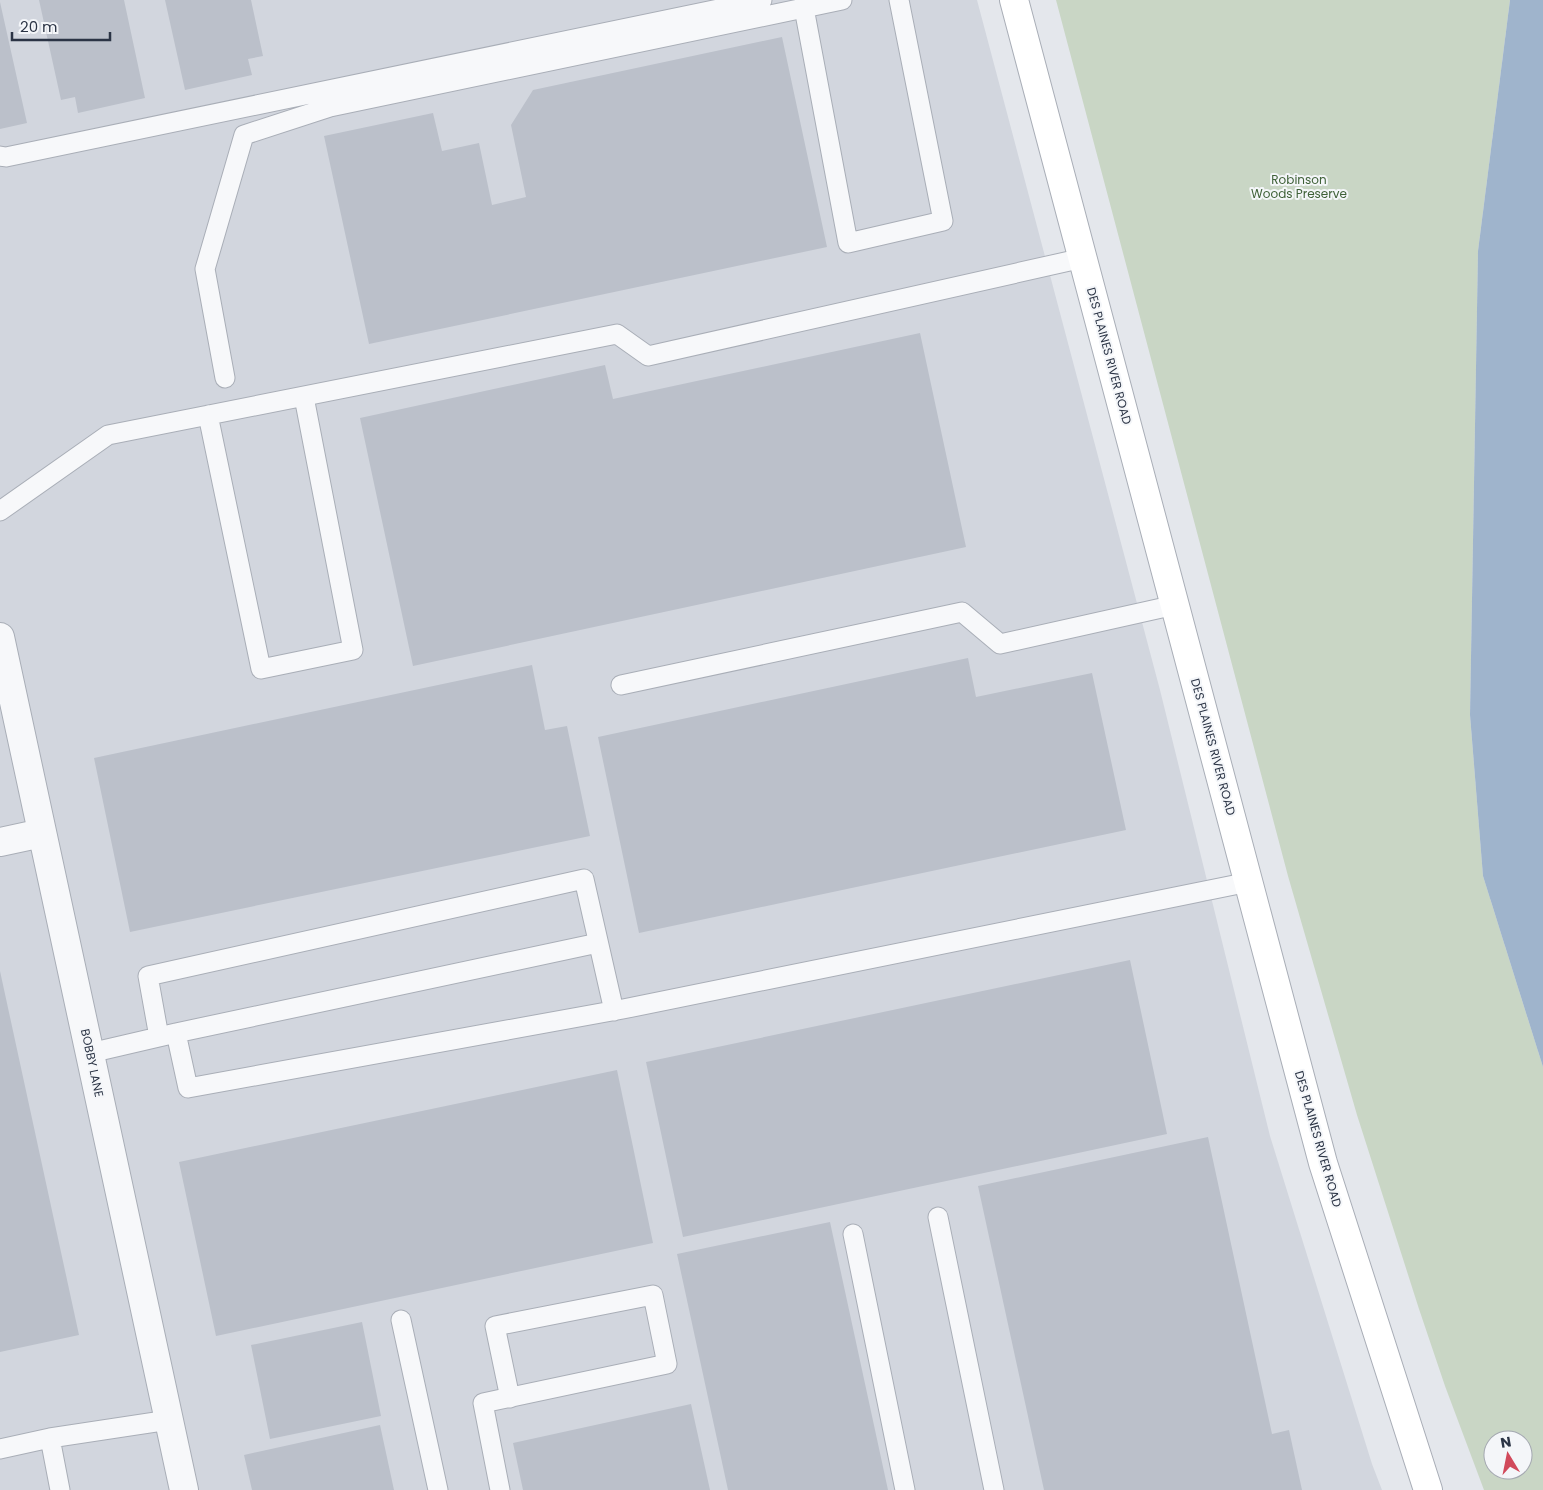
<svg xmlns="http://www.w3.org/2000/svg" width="1543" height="1490" font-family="Poppins,sans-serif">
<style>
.built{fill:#d2d6de}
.green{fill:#c9d6c5;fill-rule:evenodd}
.water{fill:#9fb4cc}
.building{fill:#bbc0ca}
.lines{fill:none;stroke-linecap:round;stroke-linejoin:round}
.service-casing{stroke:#a9aeb7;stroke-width:21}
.minor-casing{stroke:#a9aeb7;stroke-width:30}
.secondary-casing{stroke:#a9aeb7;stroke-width:30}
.service{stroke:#f7f8fa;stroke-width:19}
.minor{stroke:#f7f8fa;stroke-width:28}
.secondary{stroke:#fff;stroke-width:28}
.labels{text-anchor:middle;stroke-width:4;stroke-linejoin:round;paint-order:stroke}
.park-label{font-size:12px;fill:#3f6138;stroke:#f4f6f9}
.street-label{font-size:12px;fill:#2b3445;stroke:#f4f6f9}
</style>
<rect width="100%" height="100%" fill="#e4e7ec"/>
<path class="built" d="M 0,0 L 977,0 L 1160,690 L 1270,1136 L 1372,1464 L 1382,1490 L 0,1490 Z"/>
<path class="green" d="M 1056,0 L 1510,0 L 1478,251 L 1470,715 L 1483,876 L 1543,1067 L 1543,1490 L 1484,1490 L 1445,1386 L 1419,1309 L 1357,1115 L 1288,876 ZM 1493,1440 L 1523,1440 L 1523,1470 L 1493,1470 Z"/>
<path class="water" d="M 1510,0 L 1543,0 L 1543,1067 L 1483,876 L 1470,715 L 1478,251 Z"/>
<path class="building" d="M 39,0 L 124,0 L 145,98 L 78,113 L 75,97 L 61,100 Z
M 165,0 L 251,0 L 263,56 L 248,59 L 252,75 L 185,90 Z
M 0,2 L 27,123 L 0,129 Z
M 782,37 L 827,247 L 369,344 L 324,136 L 433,113 L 442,151 L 479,143 L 492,205 L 526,197 L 511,125 L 533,90 Z
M 920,333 L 966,547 L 413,666 L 360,418 L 605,365 L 613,399 Z
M 968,658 L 976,697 L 1092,673 L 1126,830 L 639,933 L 598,737 Z
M 532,665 L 545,730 L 567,726 L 590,836 L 130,932 L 94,758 Z
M 1130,960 L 1167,1134 L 683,1237 L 646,1062 Z
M 0,971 L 79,1335 L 0,1352 Z
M 617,1070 L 653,1243 L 216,1336 L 179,1162 Z
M 1208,1137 L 1272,1434 L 1289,1430 L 1302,1490 L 1044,1490 L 978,1186 Z
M 830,1222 L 888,1490 L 728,1490 L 677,1254 Z
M 362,1322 L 381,1416 L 270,1439 L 251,1345 Z
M 691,1404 L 710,1490 L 523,1490 L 513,1443 Z
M 380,1425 L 394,1490 L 252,1490 L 244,1455 Z"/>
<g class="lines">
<g class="service-casing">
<path id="service" d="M 804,8 L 848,243 L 943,221 L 899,0
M 0,156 L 6,157 L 762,0
M 225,378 L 205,269 L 244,135 L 330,107 L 842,0
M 208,415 L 261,669 L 353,650 L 304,397
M 0,511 L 108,435 L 617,334 L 648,356 L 1083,258
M 621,685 L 962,612 L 1000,644 L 1175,605
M 176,1033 L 598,943
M 159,1037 L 148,976 L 584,879 L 614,1011
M 90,1053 L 176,1033 L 188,1088 L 623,1009 L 1249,882
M 938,1217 L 994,1490
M 853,1234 L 905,1490
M 401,1320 L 438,1490
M 50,1438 L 60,1490
M 0,1449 L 50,1438 L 169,1420
M 500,1490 L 483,1403 L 667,1364 L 653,1295 L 495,1326 L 510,1398"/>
</g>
<g class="minor-casing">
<path id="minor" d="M 0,637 L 184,1490
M 0,842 L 42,833"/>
</g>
<g class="secondary-casing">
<path id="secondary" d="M 1014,0 L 1323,1163 L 1428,1490"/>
</g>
<use href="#service" class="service"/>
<use href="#minor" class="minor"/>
<use href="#secondary" class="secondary"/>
</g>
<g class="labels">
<g class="park-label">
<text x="1299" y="184">Robinson<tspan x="1299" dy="14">Woods Preserve</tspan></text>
</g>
<g class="street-label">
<text transform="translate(1109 356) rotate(75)" y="4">DES PLAINES RIVER ROAD</text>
<text transform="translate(1213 747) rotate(75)" y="4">DES PLAINES RIVER ROAD</text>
<text transform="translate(92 1063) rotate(78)" y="4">BOBBY LANE</text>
<text transform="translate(1318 1139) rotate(74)" y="4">DES PLAINES RIVER ROAD</text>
</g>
</g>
<g transform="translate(1508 1455) rotate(350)"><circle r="24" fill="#f4f6f9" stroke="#a4a8b1"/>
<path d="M0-4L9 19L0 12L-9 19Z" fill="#d1495b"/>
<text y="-8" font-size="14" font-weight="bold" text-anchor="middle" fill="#2b3445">N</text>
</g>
<path d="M12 32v8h98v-8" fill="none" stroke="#2b3445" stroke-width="2.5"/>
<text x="20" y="32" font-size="15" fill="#2b3445" stroke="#f4f6f9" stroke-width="4" paint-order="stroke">20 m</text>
</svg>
